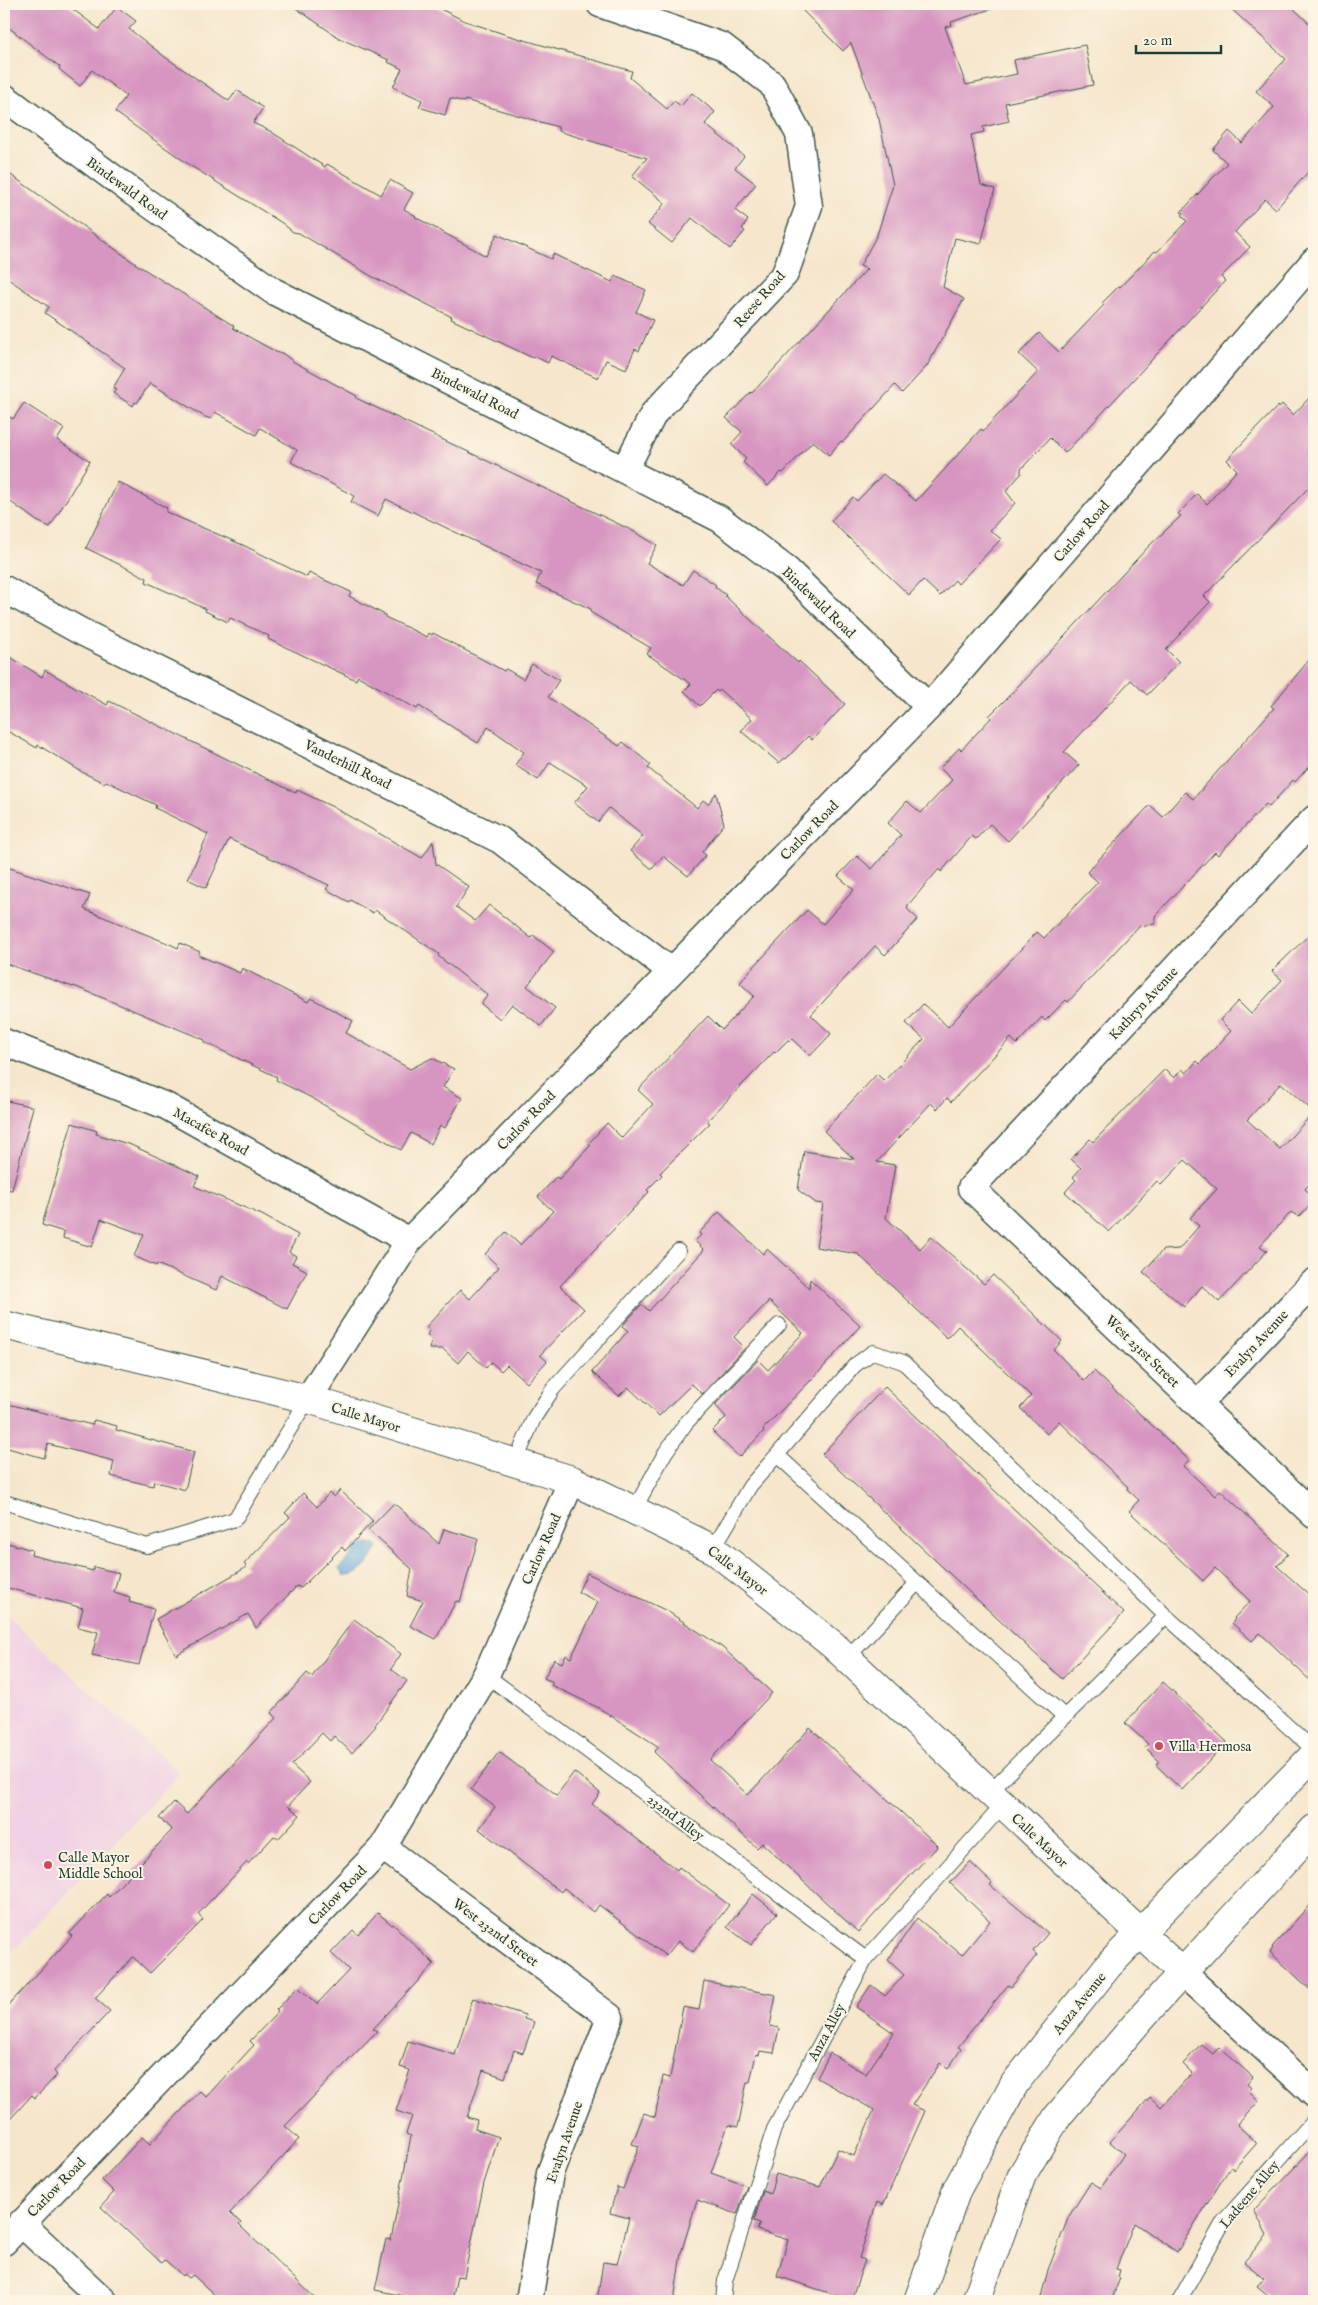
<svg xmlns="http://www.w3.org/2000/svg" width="1318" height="2305" font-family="'IM FELL English',serif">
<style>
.built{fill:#f0d0e4}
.water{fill:#66a9db;stroke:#427388}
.building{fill:#d795c1;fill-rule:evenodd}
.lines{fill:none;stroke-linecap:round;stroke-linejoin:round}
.lane-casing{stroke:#3f564b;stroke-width:16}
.street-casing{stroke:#3f564b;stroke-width:29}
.secondary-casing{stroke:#3f564b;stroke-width:30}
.lane{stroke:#fff;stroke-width:14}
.street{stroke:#fff;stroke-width:26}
.secondary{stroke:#fff;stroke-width:28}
.poi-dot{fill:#d1495b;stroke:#fcf5e5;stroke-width:2}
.labels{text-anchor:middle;stroke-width:4;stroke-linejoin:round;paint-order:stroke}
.street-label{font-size:14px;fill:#1f3d34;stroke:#fcf5e5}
.poi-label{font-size:14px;fill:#1f3d34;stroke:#fcf5e5;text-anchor:start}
</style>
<rect width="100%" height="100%" fill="#fcf5e5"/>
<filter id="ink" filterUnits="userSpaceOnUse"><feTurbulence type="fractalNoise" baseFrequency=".02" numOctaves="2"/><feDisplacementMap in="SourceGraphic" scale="10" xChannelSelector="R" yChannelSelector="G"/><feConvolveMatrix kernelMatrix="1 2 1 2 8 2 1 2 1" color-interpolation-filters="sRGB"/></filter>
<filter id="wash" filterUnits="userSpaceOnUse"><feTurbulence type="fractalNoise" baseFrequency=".0096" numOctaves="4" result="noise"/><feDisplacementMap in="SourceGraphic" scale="20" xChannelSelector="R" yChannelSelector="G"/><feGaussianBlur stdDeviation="1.12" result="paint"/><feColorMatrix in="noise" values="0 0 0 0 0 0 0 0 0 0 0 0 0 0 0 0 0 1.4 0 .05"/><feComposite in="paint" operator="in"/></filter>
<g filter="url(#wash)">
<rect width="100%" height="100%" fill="#f6e6cc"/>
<path class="built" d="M 4,1613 L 180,1773 L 4,1960 Z"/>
<path class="water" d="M 368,1543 L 376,1544 L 378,1548 C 371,1560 358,1580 343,1575 L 339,1568 L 353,1553 L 356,1546 Z"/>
<g id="blocks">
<path class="building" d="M 4,4 L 66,4 L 99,29 L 117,7 L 136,21 L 129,29 L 165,57 L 229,101 L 237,90 L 263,108 L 253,123 L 270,131 L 325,167 L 327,164 L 381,195 L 390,180 L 413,193 L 404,209 L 416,216 L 415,217 L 486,256 L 497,234 L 551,259 L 553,254 L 612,282 L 615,276 L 646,290 L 636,312 L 653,320 L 639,351 L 635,349 L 626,369 L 606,360 L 598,378 L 551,356 L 548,363 L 534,356 L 533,358 L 451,319 L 452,317 L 373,277 L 299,233 L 293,232 L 282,223 L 191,166 L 115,112 L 126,96 L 92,70 L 80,86 L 59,69 L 60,67 L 4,24 Z
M 290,4 L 430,4 L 465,21 L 507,35 L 632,71 L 630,78 L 667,109 L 674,101 L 681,106 L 692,93 L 715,112 L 705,124 L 744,156 L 735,168 L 756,184 L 735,210 L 748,220 L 742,229 L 745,231 L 730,249 L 692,218 L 672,243 L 648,224 L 665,203 L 632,176 L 647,158 L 558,131 L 558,127 L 465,100 L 464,102 L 450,98 L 445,115 L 419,107 L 422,100 L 393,87 L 402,69 L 388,62 L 389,60 L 339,38 Z
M 796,4 L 993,4 L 994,8 L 951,22 L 952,25 L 945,27 L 966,85 L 1017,74 L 1014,60 L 1085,45 L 1093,85 L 1005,103 L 1009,121 L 983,127 L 984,132 L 971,135 L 981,185 L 995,189 L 981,244 L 955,238 L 943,287 L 964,299 L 927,366 L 902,393 L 895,385 L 843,442 L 841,441 L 829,455 L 813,441 L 783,473 L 781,472 L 768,486 L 743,462 L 746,459 L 731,444 L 742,432 L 726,418 L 751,392 L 752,393 L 867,269 L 860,266 L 877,235 L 893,185 L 879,119 L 851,43 L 843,51 Z
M 1226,4 L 1289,4 L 1314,28 L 1314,165 L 1276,209 L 1265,199 L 1235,232 L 1250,247 L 1221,277 L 1225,281 L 1065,453 L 1050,438 L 1021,469 L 1021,474 L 1006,491 L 1015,503 L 990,530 L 1001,539 L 958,584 L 955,580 L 940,596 L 923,580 L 909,595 L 831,521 L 853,497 L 857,501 L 883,474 L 916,501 L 981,429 L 983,431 L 1038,372 L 1019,354 L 1039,333 L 1059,352 L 1104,305 L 1102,303 L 1119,286 L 1120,287 L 1155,251 L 1157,252 L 1187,221 L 1181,215 L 1183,213 L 1181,212 L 1227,163 L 1213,150 L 1229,131 L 1242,143 L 1274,107 L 1256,91 L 1286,59 Z
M 4,170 L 136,264 L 234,326 L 233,328 L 278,353 L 282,353 L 294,362 L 357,396 L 356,398 L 631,530 L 657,545 L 647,563 L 683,585 L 693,570 L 716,585 L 715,587 L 726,595 L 725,596 L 766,634 L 798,663 L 799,661 L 845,704 L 812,740 L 808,736 L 786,759 L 785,758 L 779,763 L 741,731 L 752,719 L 720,690 L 718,692 L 716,690 L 700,706 L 684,691 L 691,684 L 647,654 L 651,648 L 590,612 L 591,609 L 536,584 L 541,573 L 386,499 L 378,516 L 351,502 L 354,496 L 291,462 L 297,450 L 260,428 L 256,435 L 215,412 L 211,419 L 205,417 L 150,383 L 137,403 L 135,402 L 133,406 L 113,393 L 116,390 L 113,388 L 125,368 L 45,313 L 49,307 L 4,276 Z
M 1314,393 L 1314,482 L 1204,596 L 1210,602 L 1166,649 L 1179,662 L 1147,695 L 1131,680 L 1064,752 L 1079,765 L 1008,841 L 990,824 L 976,839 L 972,836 L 941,872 L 939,869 L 908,905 L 907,909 L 918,919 L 885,955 L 875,946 L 811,1015 L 831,1034 L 810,1056 L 792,1039 L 790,1041 L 788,1040 L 775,1053 L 774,1052 L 707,1121 L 710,1123 L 660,1173 L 662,1175 L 647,1190 L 649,1192 L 560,1286 L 584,1309 L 540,1355 L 547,1361 L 527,1383 L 507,1365 L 501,1371 L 491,1362 L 486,1368 L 468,1351 L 458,1363 L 443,1349 L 429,1349 L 432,1339 L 427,1334 L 430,1330 L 426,1327 L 460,1290 L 470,1299 L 499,1267 L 485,1254 L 506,1232 L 520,1245 L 553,1211 L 538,1197 L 556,1177 L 559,1179 L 591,1145 L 589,1143 L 607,1123 L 622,1138 L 653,1104 L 638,1090 L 708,1016 L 722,1030 L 754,996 L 740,983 L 746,975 L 807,910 L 823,924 L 854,890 L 838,876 L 857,856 L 872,869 L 901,835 L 888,823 L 907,801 L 921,813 L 952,780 L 940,768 L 959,748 L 961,750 L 991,718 L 989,716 L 1007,698 L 1150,545 L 1181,516 L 1178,514 L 1197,494 L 1207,504 L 1237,470 L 1227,460 L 1250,435 L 1278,406 L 1279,408 L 1282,404 L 1293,415 Z
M 24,403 L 64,429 L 57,440 L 90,461 L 50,527 L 37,521 L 4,497 L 4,413 L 13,419 Z
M 118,482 L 167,508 L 166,512 L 245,546 L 307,577 L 309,573 L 351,592 L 349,596 L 385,615 L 385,617 L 427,637 L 429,633 L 432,635 L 433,633 L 504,671 L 506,669 L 523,679 L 532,664 L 559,680 L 548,697 L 619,746 L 623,742 L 651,765 L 648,768 L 697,808 L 703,800 L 708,804 L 716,793 L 724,824 L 702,852 L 706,855 L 688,876 L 663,856 L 652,869 L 630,851 L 643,836 L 609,808 L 598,822 L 574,803 L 588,786 L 550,762 L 538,780 L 515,765 L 524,752 L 488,727 L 478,743 L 419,706 L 417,709 L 358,676 L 356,680 L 268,639 L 269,636 L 230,618 L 228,622 L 205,611 L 206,609 L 146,582 L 147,578 L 86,548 Z
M 4,653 L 42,677 L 45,670 L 107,705 L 109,701 L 296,793 L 297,790 L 333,807 L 422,858 L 433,841 L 436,864 L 469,887 L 456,907 L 475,921 L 489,905 L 531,938 L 533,935 L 554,952 L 527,986 L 555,1008 L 541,1026 L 512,1004 L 500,1019 L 481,1004 L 488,995 L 438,956 L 439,954 L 375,910 L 373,913 L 350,900 L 349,902 L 326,889 L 329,885 L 229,839 L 206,888 L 188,879 L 208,834 L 155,808 L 156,805 L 106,781 L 104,783 L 82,772 L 38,745 L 37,748 L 4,729 Z
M 1314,654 L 1314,761 L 1295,782 L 1293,780 L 1269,807 L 1266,804 L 1218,855 L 1215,852 L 1155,916 L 1155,924 L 1139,926 L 1068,1002 L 1066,1000 L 1045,1021 L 1042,1017 L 1017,1044 L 1011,1038 L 951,1102 L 947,1098 L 937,1109 L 931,1103 L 877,1162 L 895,1165 L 886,1218 L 920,1249 L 931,1237 L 984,1284 L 993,1275 L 1062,1341 L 1054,1350 L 1084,1381 L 1094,1371 L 1189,1460 L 1183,1466 L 1215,1496 L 1220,1490 L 1288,1554 L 1277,1566 L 1314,1599 L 1314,1684 L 1260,1633 L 1252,1641 L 1232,1623 L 1235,1619 L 1234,1618 L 1250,1601 L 1215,1568 L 1203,1581 L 1175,1555 L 1129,1511 L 1139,1500 L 1127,1489 L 1128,1487 L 1059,1421 L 1047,1434 L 1020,1408 L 1031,1396 L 958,1326 L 947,1338 L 858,1254 L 816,1247 L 823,1204 L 816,1203 L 798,1190 L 804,1151 L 854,1159 L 824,1131 L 877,1074 L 884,1081 L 924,1039 L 906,1023 L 923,1004 L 948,1027 L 1037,932 L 1044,938 L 1098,882 L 1087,872 L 1150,805 L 1163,817 L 1185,792 L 1193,799 L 1274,708 L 1271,706 Z
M 4,866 L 90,895 L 84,909 L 172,945 L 178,948 L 180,943 L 200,952 L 198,955 L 240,973 L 242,968 L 308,1002 L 311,998 L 353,1021 L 346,1033 L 410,1069 L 432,1058 L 454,1069 L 443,1087 L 462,1098 L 445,1128 L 440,1126 L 431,1144 L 411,1133 L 401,1150 L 312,1098 L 276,1080 L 277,1077 L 204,1042 L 205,1040 L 74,986 L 73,987 L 4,963 Z
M 1314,930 L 1314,1178 L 1305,1189 L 1314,1198 L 1314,1201 L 1299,1217 L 1291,1212 L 1260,1246 L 1267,1251 L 1219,1302 L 1202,1286 L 1184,1307 L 1143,1272 L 1163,1250 L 1179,1249 L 1199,1226 L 1190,1218 L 1217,1189 L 1185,1160 L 1161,1185 L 1157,1181 L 1109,1232 L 1065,1192 L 1076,1180 L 1073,1177 L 1081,1168 L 1071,1159 L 1090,1139 L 1093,1142 L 1165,1069 L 1174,1078 L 1182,1069 L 1186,1073 L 1197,1061 L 1200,1064 L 1231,1031 L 1220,1020 L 1238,1001 L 1251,1014 L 1282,980 L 1272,971 ZM 1281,1083 L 1314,1112 L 1280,1149 L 1247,1120 Z
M 4,1100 L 33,1107 L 12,1190 L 4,1189 Z
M 72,1123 L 97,1131 L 96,1134 L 131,1145 L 199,1176 L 194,1186 L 262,1215 L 298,1235 L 289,1252 L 296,1256 L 292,1263 L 307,1271 L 287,1309 L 222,1276 L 216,1290 L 157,1264 L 156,1266 L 134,1256 L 144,1235 L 101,1219 L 92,1247 L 63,1238 L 64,1232 L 42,1225 Z
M 719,1212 L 763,1254 L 767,1249 L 809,1288 L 810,1279 L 860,1326 L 819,1372 L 763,1429 L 764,1431 L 739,1457 L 712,1431 L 726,1417 L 715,1405 L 758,1360 L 768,1370 L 803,1333 L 769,1301 L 734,1337 L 745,1348 L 702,1394 L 692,1384 L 659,1416 L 628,1387 L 619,1396 L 592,1372 L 628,1331 L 622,1326 L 642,1304 L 649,1311 L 704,1250 L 695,1241 L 701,1235 L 699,1233 Z
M 885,1387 L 1124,1613 L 1062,1679 L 822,1454 Z
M 4,1403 L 92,1425 L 94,1420 L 117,1426 L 116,1430 L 194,1452 L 185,1490 L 154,1481 L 153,1486 L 111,1476 L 114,1461 L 48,1444 L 44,1458 L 4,1447 Z
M 340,1490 L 373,1521 L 345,1551 L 342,1547 L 301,1588 L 297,1586 L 256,1628 L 248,1614 L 176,1655 L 156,1619 L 247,1567 L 244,1564 L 290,1517 L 285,1513 L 303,1493 L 317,1507 L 329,1493 L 334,1497 Z
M 394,1503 L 439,1544 L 444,1529 L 478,1539 L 460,1602 L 456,1601 L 436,1639 L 410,1626 L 423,1601 L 407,1596 L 412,1569 L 368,1530 Z
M 4,1542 L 32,1550 L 31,1555 L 93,1571 L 94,1567 L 119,1573 L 114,1592 L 130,1597 L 129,1602 L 154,1609 L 139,1665 L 92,1655 L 98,1632 L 78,1627 L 83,1608 L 4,1587 Z
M 587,1573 L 667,1611 L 723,1648 L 772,1693 L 710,1760 L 748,1795 L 810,1728 L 938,1846 L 858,1932 L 762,1843 L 757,1848 L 654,1752 L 659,1747 L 599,1708 L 551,1685 L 553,1682 L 544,1678 L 554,1659 L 562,1663 L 566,1655 L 571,1658 L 598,1602 L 578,1592 Z
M 354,1619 L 401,1654 L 391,1669 L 407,1681 L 375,1725 L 376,1726 L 352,1753 L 334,1736 L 330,1741 L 322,1733 L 292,1765 L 310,1782 L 288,1806 L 300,1815 L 278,1839 L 274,1836 L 248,1864 L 247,1862 L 198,1914 L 203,1920 L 150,1973 L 133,1957 L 95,1998 L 110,2011 L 54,2071 L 57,2075 L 35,2098 L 32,2095 L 4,2126 L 4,2010 L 72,1936 L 69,1934 L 107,1894 L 109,1897 L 172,1830 L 159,1818 L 174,1802 L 187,1814 L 276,1718 L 271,1713 L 307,1673 L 312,1677 Z
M 1163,1682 L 1227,1742 L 1182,1790 L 1156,1765 L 1159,1761 L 1145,1747 L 1148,1744 L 1125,1723 Z
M 499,1752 L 557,1795 L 574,1772 L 600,1793 L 592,1804 L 677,1870 L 679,1867 L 729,1905 L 693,1952 L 678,1941 L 666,1956 L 599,1905 L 594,1912 L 564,1888 L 561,1892 L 479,1829 L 495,1807 L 471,1789 Z
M 970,1862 L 992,1883 L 990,1885 L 1048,1933 L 1033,1951 L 1037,1955 L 1011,1987 L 1008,1985 L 958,2047 L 961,2049 L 948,2069 L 940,2063 L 912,2105 L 925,2111 L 883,2205 L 877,2202 L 859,2258 L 865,2260 L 851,2300 L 777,2276 L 788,2240 L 757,2230 L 760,2223 L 754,2221 L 763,2191 L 770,2194 L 776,2174 L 820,2187 L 838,2149 L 854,2156 L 874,2110 L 817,2078 L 830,2053 L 866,2074 L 894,2033 L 856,2007 L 871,1985 L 885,1996 L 904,1975 L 888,1960 L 917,1918 L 962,1955 L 990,1921 L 950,1883 Z
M 753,1894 L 777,1913 L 751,1945 L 727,1927 Z
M 1314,1900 L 1314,1993 L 1270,1952 L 1273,1948 L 1272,1947 Z
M 378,1913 L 392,1925 L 393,1924 L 434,1964 L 373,2029 L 377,2031 L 285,2126 L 299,2139 L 230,2213 L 241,2223 L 239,2225 L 318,2301 L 221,2301 L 193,2275 L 189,2278 L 184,2274 L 183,2276 L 165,2260 L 162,2263 L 101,2207 L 114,2192 L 102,2180 L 142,2137 L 150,2144 L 200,2091 L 206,2097 L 254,2045 L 250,2041 L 278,2012 L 276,2010 L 298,1987 L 317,2004 L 349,1970 L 331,1953 L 353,1930 L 358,1935 Z
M 704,1981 L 776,1995 L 770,2026 L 779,2028 L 774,2053 L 760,2051 L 759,2055 L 756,2054 L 750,2082 L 747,2082 L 738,2127 L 728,2125 L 711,2173 L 747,2186 L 737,2214 L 697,2200 L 681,2253 L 674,2301 L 597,2301 L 603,2262 L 617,2264 L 629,2218 L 610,2213 L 617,2187 L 623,2189 L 639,2146 L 632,2144 L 644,2113 L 655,2117 L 663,2076 L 670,2078 L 683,2007 L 699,2010 Z
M 473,1998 L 525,2015 L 524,2019 L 534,2022 L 523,2053 L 514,2050 L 505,2078 L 483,2070 L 467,2117 L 477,2120 L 475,2129 L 499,2137 L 484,2183 L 464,2277 L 457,2276 L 452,2301 L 428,2301 L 375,2290 L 386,2239 L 391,2240 L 411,2136 L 406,2134 L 412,2116 L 396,2111 L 410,2070 L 400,2067 L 408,2041 L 455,2055 Z
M 1201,2044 L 1213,2054 L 1219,2047 L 1253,2077 L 1247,2084 L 1251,2088 L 1249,2091 L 1259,2101 L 1237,2125 L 1257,2143 L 1233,2170 L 1231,2166 L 1177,2252 L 1134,2223 L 1116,2269 L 1120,2270 L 1118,2277 L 1120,2278 L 1111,2301 L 1040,2301 L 1048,2270 L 1069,2216 L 1091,2182 L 1101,2188 L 1124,2154 L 1110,2142 L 1150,2097 L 1161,2107 L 1192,2073 L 1183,2064 Z
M 1314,2147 L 1314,2301 L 1275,2301 L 1257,2286 L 1264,2278 L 1244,2262 L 1267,2235 L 1254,2210 Z"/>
</g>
</g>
<g filter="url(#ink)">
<use href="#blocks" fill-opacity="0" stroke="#3f564b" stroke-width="1"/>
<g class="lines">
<g class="lane-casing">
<path id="lane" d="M 777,1455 L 1065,1717
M 515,1463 L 534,1418 L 553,1389 L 678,1251
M 4,1502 L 147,1546 L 235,1519 L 308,1399
M 634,1510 L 665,1453 L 686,1423 L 779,1325
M 713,1549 L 750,1486 L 855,1365 L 873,1352 L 903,1362 L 1166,1616 L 989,1792
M 1166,1616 L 1314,1750
M 847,1658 L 917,1583
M 486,1675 L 866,1959
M 723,2301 L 725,2281 L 774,2129 L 866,1959 L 1003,1805
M 1179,2301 L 1224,2221 L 1314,2120"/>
</g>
<g class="street-casing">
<path id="street" d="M 600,4 L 722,46 L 772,84 L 799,134 L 809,206 L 785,274 L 654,413 L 625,469
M 4,97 L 135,194 L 273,291 L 720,519 L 787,570 L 929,707
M 4,589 L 80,631 L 500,840 L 671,971
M 1314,819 L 971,1188 L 1314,1515
M 4,1042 L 166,1106 L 409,1241
M 308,1399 L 409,1241 L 929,707 L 1314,261
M 1198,1404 L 1314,1282
M 383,1847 L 610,2017 L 550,2173 L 529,2301
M 1183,1973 L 1314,2094
M 21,2223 L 104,2301
M 4,2242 L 383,1847 L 486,1675 L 572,1480"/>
</g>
<g class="secondary-casing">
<path id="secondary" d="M 4,1325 L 308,1399 L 572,1480 L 713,1549 L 833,1645 L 1183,1973
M 918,2301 L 957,2189 L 1015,2083 L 1108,1966 L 1314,1755
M 976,2301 L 1022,2175 L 1057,2117 L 1142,2017 L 1314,1829"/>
</g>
<use href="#lane" class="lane"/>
<use href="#street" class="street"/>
<use href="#secondary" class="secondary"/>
</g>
</g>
<g class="poi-dot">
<circle cx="1159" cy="1746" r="5"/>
<circle cx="48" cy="1865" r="5"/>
</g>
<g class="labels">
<g class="street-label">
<text transform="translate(127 188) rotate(36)" y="5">Bindewald Road</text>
<text transform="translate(759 299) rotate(-49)" y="5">Reese Road</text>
<text transform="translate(475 393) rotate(27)" y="5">Bindewald Road</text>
<text transform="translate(1081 531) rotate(-49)" y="5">Carlow Road</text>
<text transform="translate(819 602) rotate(44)" y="5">Bindewald Road</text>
<text transform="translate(348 764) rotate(26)" y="5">Vanderhill Road</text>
<text transform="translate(809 830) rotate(-46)" y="5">Carlow Road</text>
<text transform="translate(1143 1003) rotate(-47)" y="5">Kathryn Avenue</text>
<text transform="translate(526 1120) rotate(-46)" y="5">Carlow Road</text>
<text transform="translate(211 1131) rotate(29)" y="5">Macafee Road</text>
<text transform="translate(1256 1343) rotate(-47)" y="5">Evalyn Avenue</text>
<text transform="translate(1143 1351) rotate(44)" y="5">West 231st Street</text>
<text transform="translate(366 1417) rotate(17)" y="5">Calle Mayor</text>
<text transform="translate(541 1549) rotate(-66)" y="5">Carlow Road</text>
<text transform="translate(738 1570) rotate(37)" y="5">Calle Mayor</text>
<text transform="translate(676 1817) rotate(37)" y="5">232nd Alley</text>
<text transform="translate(1040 1840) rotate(43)" y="5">Calle Mayor</text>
<text transform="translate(337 1895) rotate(-46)" y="5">Carlow Road</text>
<text transform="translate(496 1932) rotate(37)" y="5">West 232nd Street</text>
<text transform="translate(1079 2003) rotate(-51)" y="5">Anza Avenue</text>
<text transform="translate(826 2032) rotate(-62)" y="5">Anza Alley</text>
<text transform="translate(564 2142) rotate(-71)" y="5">Evalyn Avenue</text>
<text transform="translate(56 2187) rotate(-46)" y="5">Carlow Road</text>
<text transform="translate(1249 2194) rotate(-50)" y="5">Ladeene Alley</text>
</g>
<g class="poi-label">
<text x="1169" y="1751">Villa Hermosa</text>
<text x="58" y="1862">Calle Mayor<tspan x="58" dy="16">Middle School</tspan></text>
</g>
</g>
<rect width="1318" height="2305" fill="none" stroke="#fcf5e5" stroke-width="20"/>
<path d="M1136 45v8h85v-8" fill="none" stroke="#1f3d34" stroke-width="2.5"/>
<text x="1143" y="45" font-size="15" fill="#1f3d34" stroke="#fcf5e5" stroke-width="4" paint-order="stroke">20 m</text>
</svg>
